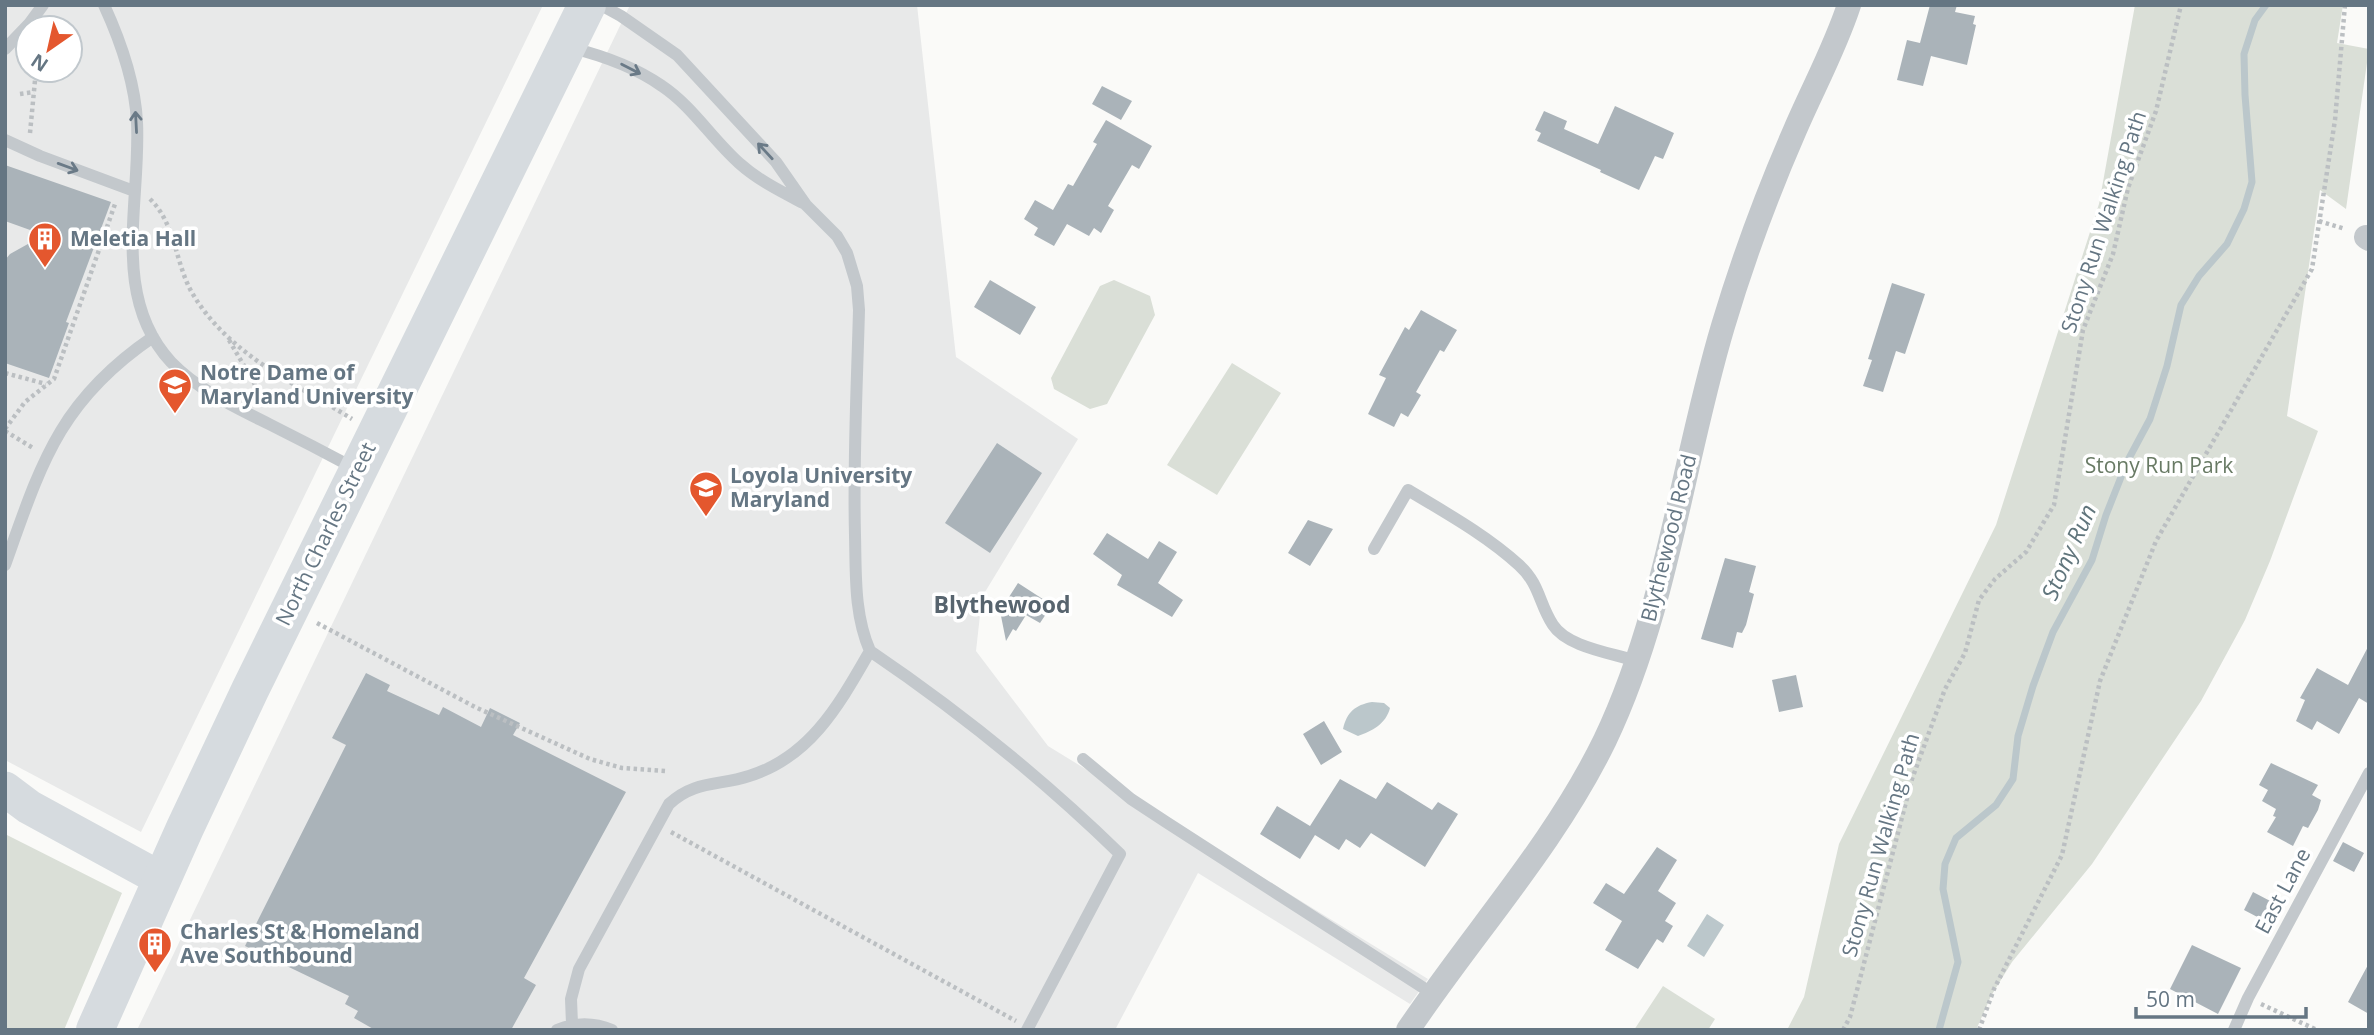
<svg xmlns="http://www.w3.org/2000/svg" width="2374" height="1035" font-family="'Open Sans',sans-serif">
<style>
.built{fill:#e8e9e9;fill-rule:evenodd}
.green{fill:#dadfd7}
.water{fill:#bbc7cb}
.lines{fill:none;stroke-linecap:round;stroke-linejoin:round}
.stream{stroke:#bbc7cb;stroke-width:7}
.building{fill:#aab3b9}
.path{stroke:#bbbfc2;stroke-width:4.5;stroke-dasharray:3.5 3.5;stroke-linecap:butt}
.lane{stroke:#c3c8cc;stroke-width:12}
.street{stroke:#c3c8cc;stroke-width:24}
.secondary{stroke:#d6dbdf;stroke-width:35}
.primary{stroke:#d6dbdf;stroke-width:38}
.oneway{stroke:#6a7a87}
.labels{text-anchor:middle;stroke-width:7;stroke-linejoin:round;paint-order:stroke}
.street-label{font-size:21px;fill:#657683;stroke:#fff}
.poi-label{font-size:21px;font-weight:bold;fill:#657683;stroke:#fff;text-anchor:start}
.park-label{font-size:21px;fill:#687a64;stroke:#fff}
.water-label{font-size:23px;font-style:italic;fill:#60757c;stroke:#fff}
.neighbourhood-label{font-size:23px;font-weight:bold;fill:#57646e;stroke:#fff}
</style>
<rect width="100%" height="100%" fill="#fafaf8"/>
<path class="built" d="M 5,5 L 543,5 L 141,832 L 5,760 ZM 28,28 L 70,28 L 70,70 L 28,70 Z
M 630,5 L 917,5 L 956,357 L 1078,439 L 982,597 L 976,651 L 1048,746 L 1428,979 L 1410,1004 L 1198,873 L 1115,1030 L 137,1030 Z"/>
<path class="green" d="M 2135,5 L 2343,5 L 2337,43 L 2369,49 L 2346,209 L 2320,190 L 2287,416 L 2318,431 L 2270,561 L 2245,620 L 2201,701 L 2092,864 L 2012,962 L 1991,996 L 1976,1030 L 1787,1030 L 1804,997 L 1839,844 L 1996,525 L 2099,204 Z
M 1114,280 L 1150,296 L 1155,315 L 1107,404 L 1090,409 L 1054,389 L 1051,378 L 1100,286 Z
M 1232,363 L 1281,393 L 1217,495 L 1167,465 Z
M 5,834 L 122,893 L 64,1030 L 5,1030 Z
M 1663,986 L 1715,1019 L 1708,1030 L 1634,1030 Z"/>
<path class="water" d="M 1372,702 L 1384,703 L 1390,708 C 1386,724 1372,731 1358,736 L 1343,729 C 1347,712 1355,705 1372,702 Z
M 1707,914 L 1724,925 L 1704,957 L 1687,946 Z"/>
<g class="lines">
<path class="stream" d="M 1939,1030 L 1958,962 L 1943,889 L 1945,864 L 1956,838 L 1996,805 L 2013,779 L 2018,736 L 2033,686 L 2053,632 L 2092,560 L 2106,515 L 2127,462 L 2150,419 L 2167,366 L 2181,305 L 2199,276 L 2227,244 L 2244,209 L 2252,182 L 2245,95 L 2244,54 L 2255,20 L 2266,5"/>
</g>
<path class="building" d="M 1930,5 L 1957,5 L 1955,12 L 1975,16 L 1973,24 L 1976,25 L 1967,65 L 1931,56 L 1923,86 L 1897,80 L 1907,40 L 1920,43 Z
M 1102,86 L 1132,101 L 1121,120 L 1092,104 Z
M 1615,106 L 1674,133 L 1663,159 L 1655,156 L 1639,190 L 1600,172 L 1601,170 L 1537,141 L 1541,133 L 1535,130 L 1544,111 L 1567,121 L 1564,129 L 1598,144 Z
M 1106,120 L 1152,146 L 1139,169 L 1132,165 L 1108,206 L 1114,210 L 1101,233 L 1094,228 L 1089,236 L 1067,224 L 1054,246 L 1034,235 L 1038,228 L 1024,219 L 1035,200 L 1053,210 L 1068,184 L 1073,186 L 1097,144 L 1093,142 Z
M 5,165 L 111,202 L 66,322 L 69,323 L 49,378 L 5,363 L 5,286 L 7,281 L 5,260 L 10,254 L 44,235 L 5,221 Z
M 990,280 L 1036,307 L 1020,335 L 974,307 Z
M 1892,283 L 1925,294 L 1905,354 L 1896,351 L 1883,392 L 1863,386 L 1872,360 L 1868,359 Z
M 1421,310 L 1457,330 L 1444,352 L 1440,350 L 1416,392 L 1421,395 L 1408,417 L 1401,413 L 1394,427 L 1368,414 L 1386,378 L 1379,375 L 1405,327 L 1409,330 Z
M 997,443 L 1042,473 L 990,553 L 945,523 Z
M 1308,520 L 1333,529 L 1310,566 L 1288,553 Z
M 1107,533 L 1148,559 L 1159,541 L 1177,552 L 1158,583 L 1183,600 L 1172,617 L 1117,585 L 1122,575 L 1093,554 Z
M 1725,558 L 1756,566 L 1749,592 L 1754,594 L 1746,625 L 1742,633 L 1737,632 L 1733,648 L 1701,639 Z
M 1018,583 L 1052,605 L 1040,623 L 1026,615 L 1016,631 L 1013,629 L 1006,641 L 1000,611 Z
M 2369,645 L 2369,704 L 2359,698 L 2339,734 L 2317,721 L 2312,730 L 2296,721 L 2305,700 L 2300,698 L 2317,668 L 2348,685 Z
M 366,673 L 390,685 L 387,691 L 439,715 L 443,707 L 481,727 L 490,708 L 520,723 L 513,735 L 626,792 L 524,978 L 536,985 L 511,1030 L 375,1030 L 354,1018 L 358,1011 L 345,1004 L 349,996 L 245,946 L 346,745 L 332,738 Z
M 1796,675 L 1803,707 L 1779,712 L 1772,680 Z
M 1324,721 L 1342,752 L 1321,765 L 1303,734 Z
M 2271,763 L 2318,785 L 2312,795 L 2321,800 L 2318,810 L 2308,828 L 2303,826 L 2293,846 L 2267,832 L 2276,817 L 2273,816 L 2276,809 L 2262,801 L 2268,790 L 2259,785 Z
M 1340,779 L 1376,799 L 1387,782 L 1432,810 L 1438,802 L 1458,814 L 1425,867 L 1371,833 L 1360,848 L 1346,839 L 1339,850 L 1315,835 L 1300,859 L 1260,834 L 1277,806 L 1310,826 Z
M 2343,842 L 2364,853 L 2354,872 L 2333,861 Z
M 1657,847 L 1677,860 L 1658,891 L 1676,903 L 1665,921 L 1673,926 L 1663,943 L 1657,939 L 1638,969 L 1605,950 L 1622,921 L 1593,903 L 1606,883 L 1624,894 Z
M 2253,892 L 2274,903 L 2265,921 L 2244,910 Z
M 2192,945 L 2241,968 L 2218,1014 L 2170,989 Z
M 2369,963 L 2369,1014 L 2348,1002 Z"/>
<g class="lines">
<path class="path" d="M 20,94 L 34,92
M 30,133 L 36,70
M 150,199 C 175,223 175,261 191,291 C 227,354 293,382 352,419
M 2319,221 L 2345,229
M 229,340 L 265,402
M 5,373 L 46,384
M 5,429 L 25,402 L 54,379 L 115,204
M 5,431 L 33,448
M 317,623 L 475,707 L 590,759 L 622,768 L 666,771
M 671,832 L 1016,1021
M 2261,1004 L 2317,1030
M 1843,1030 L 1850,1017 L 1912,779 L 1945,689 L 1965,653 L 1979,600 L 1995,579 L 2026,552 L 2054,505 L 2083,330 L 2113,254 L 2128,188 L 2156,111 L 2181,5
M 1979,1030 L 1994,989 L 2062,855 L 2100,681 L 2156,541 L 2312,269 L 2335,120 L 2345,5"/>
<path class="lane" d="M 104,5 C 121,42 135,82 137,122 C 141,202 110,296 171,362 C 198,390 235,407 269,424 C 297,438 326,453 354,468
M 572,48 C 604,56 635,67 662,86 C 692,106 712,139 739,163 C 758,180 780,191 803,203
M 5,49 L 29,24 L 43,5
M 5,140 L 40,156 L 134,191
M 1374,549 L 1408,490 C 1446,513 1486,535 1519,565 C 1540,584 1539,604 1553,625 C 1567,647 1612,653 1636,661
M 5,565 C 41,464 59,401 153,337
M 870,651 C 960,712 1042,778 1120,854 L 1027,1030
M 1083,759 L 1131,799 L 1166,822 L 1433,994
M 572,1024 L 571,999 L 579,969 L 669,804 C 695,780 719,786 749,776 C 811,757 840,703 870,651 C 854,614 856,575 855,535 C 853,460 857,385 859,310 L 857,286 L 847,253 L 837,236 L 806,205 L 776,162 L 677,55 L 621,16 L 601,5
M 557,1030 C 576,1022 593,1022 612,1030
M 2234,1030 L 2248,998 L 2369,773"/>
<path class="street" d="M 2366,237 L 2369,239
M 1408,1030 C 1473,933 1554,845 1605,740 C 1667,610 1682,463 1723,326 C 1743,259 1767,194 1795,130 C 1813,88 1835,48 1849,5"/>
<path class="secondary" d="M 5,789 L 29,807 L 161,879"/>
<path class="primary" d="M 95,1030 L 185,828 L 250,690 L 587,5"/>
</g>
<defs><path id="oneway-shaft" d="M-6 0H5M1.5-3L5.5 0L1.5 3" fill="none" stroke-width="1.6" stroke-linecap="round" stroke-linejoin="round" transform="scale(1.75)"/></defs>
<g class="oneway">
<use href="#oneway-shaft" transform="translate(631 69) rotate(27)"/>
<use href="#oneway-shaft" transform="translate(136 122) rotate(-93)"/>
<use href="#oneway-shaft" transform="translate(765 151) rotate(-133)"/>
<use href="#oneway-shaft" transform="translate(68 167) rotate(20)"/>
</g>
<defs>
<g id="building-pin" transform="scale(1.75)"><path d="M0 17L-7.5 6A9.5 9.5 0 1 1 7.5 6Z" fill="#e4572e" stroke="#fff"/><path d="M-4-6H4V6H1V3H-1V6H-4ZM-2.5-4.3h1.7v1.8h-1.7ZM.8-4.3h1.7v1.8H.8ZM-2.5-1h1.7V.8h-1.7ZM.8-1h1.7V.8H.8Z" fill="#fff"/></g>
<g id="university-pin" transform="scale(1.75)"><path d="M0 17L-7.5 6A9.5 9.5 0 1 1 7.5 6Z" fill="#e4572e" stroke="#fff"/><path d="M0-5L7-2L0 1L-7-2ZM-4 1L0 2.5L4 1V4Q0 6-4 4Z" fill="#fff"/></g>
</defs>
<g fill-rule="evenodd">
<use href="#building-pin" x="45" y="239"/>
<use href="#university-pin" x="175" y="385"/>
<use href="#university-pin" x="706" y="488"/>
<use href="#building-pin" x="155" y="944"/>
</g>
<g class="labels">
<g class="street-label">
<text transform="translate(2104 222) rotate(-72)" y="7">Stony Run Walking Path</text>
<text transform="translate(326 534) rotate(-64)" y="7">North Charles Street</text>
<text transform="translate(1669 538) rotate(-76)" y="7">Blythewood Road</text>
<text transform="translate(1881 845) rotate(-74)" y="7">Stony Run Walking Path</text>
<text transform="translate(2283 891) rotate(-62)" y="7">East Lane</text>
</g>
<g class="poi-label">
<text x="70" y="246">Meletia Hall</text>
<text x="200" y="380">Notre Dame of<tspan x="200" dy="24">Maryland University</tspan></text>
<text x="730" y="483">Loyola University<tspan x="730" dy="24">Maryland</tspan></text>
<text x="180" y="939">Charles St &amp; Homeland<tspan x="180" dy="24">Ave Southbound</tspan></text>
</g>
<g class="park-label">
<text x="2159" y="473">Stony Run Park</text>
</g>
<g class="water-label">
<text transform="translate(2069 552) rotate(-66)" y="8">Stony Run</text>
</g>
<g class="neighbourhood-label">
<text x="1002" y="613">Blythewood</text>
</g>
</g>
<rect width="2374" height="1035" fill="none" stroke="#657683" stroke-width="14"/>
<g transform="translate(49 49) rotate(214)"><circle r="33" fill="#ffffff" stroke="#c1c8cd" stroke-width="2"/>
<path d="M0-5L12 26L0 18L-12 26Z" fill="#e4572e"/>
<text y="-10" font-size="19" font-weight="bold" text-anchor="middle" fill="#657683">N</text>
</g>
<path d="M2136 1007v10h170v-10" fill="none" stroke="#657683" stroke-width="3.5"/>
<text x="2146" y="1007" font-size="21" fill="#657683" stroke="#ffffff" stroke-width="5" paint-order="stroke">50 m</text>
</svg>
